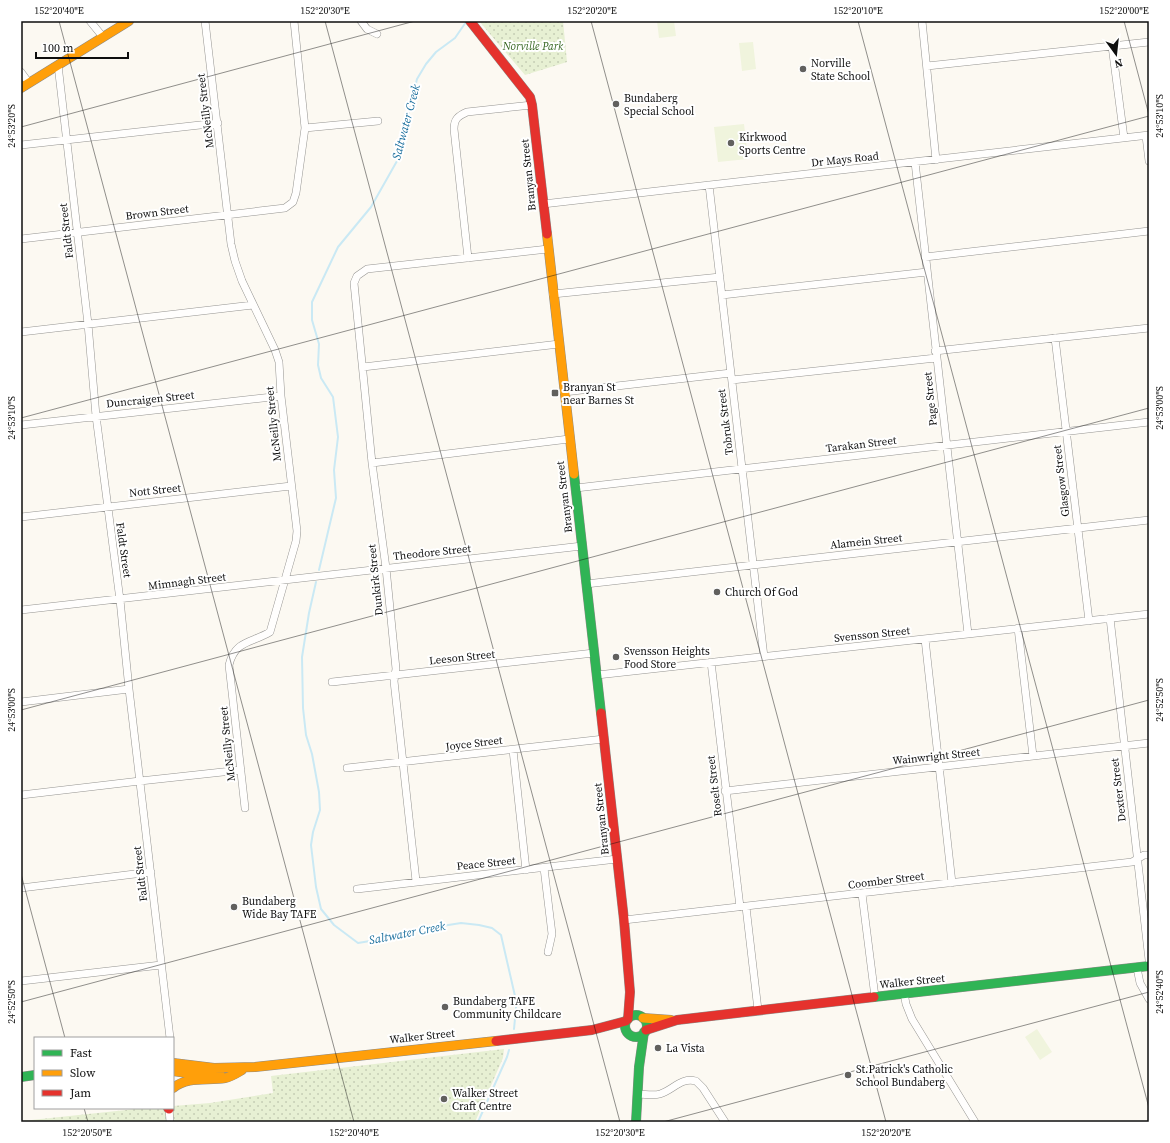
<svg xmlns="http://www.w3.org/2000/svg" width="1170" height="1143" font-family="'Source Serif 4',serif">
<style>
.park{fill:url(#park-dots)}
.pitch{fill:#f0f4dd}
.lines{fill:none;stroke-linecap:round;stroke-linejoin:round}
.stream{stroke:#cae9f4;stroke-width:2}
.street-casing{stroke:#959491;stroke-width:8}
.fast-casing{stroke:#8c8a87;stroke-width:10}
.slow-casing{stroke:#8c8a87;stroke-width:10}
.jam-casing{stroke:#8c8a87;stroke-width:10}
.street{stroke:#fffefd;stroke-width:7}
.fast{stroke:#30b455;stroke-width:9}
.slow{stroke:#ff9f0a;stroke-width:9}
.jam{stroke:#e5322d;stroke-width:9}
.ticks{fill:none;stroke:#0e0e0e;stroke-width:1;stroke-opacity:0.45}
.poi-dot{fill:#61605e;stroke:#fff;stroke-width:1.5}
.labels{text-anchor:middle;stroke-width:4;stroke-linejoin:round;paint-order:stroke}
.park-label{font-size:11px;font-style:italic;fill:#33651f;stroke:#fff}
.poi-label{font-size:11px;fill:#0e0e0e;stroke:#fff;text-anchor:start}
.street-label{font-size:11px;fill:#0e0e0e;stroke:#fff}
.water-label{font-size:12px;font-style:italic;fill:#196e9d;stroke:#fff}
.neatline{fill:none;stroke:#0e0e0e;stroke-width:1.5}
.ticks-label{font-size:10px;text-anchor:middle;fill:#0e0e0e}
</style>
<defs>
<pattern id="park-dots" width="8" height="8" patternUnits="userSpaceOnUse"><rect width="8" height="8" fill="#e7f0d3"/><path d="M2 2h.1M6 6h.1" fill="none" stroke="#c5cdb4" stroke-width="1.8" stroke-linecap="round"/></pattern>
</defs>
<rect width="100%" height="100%" fill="#fcf9f2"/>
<path class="park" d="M 479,21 L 563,21 L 567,62 L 525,75 Z
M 504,1049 L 503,1058 L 475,1122 L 22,1122 L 22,1121 L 145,1108 L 173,1108 L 173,1106 L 210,1103 L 273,1093 L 271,1076 Z"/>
<path class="pitch" d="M 657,21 L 674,21 L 676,36 L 659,38 Z
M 753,42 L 756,69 L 742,71 L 739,43 Z
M 744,124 L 748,159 L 718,162 L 714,127 Z
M 1037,1029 L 1052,1052 L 1040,1060 L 1025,1037 Z"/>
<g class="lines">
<path class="stream" d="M 319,570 L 336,498 L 334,470 L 338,437 L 333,397 L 321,378 L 318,365 L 319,344 L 312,320 L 312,302 L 338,247 L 371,207 L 397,161 L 417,79 L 426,64 L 436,52 L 455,38 L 466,22
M 316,582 L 309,613 L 302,657 L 303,708 L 306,735 L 312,754 L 319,792 L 320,810 L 313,832 L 311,845 L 316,887 L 321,909 L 334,925 L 358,943 L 376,940 L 423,929 L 461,923 L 479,925 L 492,928 L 501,935 L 515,996 L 516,1008 L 514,1029
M 478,1122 L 507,1057 L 509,1050"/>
<g class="street-casing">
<path id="street" d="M 90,21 L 103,37
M 205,21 L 231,244 L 235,261 L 242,281 L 275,350 L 279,362 L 281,396 L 297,531 L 296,541 L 270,632 C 252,643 235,640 229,665 L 245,808
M 361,21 L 367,29 L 377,34
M 922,21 L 936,160
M 1112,46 L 1124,138
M 58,65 L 88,324 L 96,416 L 120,600 L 129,689 L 170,1038
M 927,66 L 1149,42
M 21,72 L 29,83
M 305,128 L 378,121
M 1146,136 L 1149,161
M 21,145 L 218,123
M 915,162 L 968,634
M 709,185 L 764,657
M 543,204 L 1149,135
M 21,239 L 285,208 L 293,202 L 296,193 L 305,128 L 294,21
M 925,257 L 1149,231
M 468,258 L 454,129 C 454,119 458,116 467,112 L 532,105
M 553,294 L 720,277
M 722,295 L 927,272
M 21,332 L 253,305
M 1055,338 L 1089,621
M 935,351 L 1149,328
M 363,367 L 559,344
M 732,380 L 936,358
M 564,392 L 731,373
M 21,425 L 281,396
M 372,463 L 569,439
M 576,488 L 1149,422
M 21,517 L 291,486
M 586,584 L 1149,520
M 21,610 L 582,546
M 1110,618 L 1149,960
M 1018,628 L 1033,756
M 925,639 L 952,883
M 711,662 L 740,907
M 597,675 L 1149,614
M 332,682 L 594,653
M 21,702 L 129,689
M 513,750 L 526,870
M 347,768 L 604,739
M 725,791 L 1149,743
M 21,795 L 140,781 L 241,770
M 544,868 L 552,934 L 548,952
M 416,881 L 394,681 L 396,669 L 386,568 L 372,463 L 354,283 L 357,276 L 367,269 L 548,249
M 21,888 L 151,872
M 357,889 L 617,859
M 862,894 L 875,997
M 746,907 L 758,1010
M 624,920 L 1132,862 L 1144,855 L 1149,855
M 1137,968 L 1140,983 L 1149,999
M 21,981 L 161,965
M 904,993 L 906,1004 L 912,1019 L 975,1122
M 638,1094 C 645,1094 653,1096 660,1094 C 673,1090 681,1077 696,1081 L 703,1088 L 725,1122
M 169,1108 L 170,1122"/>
</g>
<g class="fast-casing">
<path id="fast" d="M 574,474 L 601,713
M 874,997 L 1149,966
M625 1026a11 11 0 1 1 22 0a11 11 0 1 1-22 0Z
M 21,1077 L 35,1075
M 636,1122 L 639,1067 L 644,1032"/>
</g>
<g class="slow-casing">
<path id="slow" d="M 21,88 L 129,21
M 547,234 L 574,474
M 643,1018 L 671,1020
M 173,1063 L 214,1068 L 255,1067 L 496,1041
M 173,1071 L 202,1075 L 220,1074
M 173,1088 C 188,1076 207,1081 225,1078 C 231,1077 237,1073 242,1070"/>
</g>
<g class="jam-casing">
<path id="jam" d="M 470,21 L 530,97 L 532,105 L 547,234
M 601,713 L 624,920 L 630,992 L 628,1019
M 646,1030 L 677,1020 L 874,997
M 496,1041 L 592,1030 L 626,1021
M 168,1108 L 169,1109"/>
</g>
<use href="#street" class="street"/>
<use href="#fast" class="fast"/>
<use href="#slow" class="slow"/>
<use href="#jam" class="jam"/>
</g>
<path class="ticks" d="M 59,21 L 354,1122M 325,21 L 620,1122M 591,21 L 886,1122M 858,21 L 1149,1108M 1124,21 L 1149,115M 21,127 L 415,21M 21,418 L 1149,116M 21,710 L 1149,408M 21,874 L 65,1038M 21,1002 L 1149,700M 84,1108 L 88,1122M 663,1122 L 1149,992"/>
<g class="poi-dot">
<circle cx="803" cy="69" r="4"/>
<circle cx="616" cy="104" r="4"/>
<circle cx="731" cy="143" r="4"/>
<rect x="551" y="389" width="8" height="8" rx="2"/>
<circle cx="717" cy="592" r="4"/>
<circle cx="616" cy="657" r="4"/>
<circle cx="234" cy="907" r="4"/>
<circle cx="445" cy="1007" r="4"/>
<circle cx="658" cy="1048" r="4"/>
<circle cx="848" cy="1075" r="4"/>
<circle cx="444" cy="1099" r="4"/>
</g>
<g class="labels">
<g class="park-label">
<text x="533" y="50">Norville Park</text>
</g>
<g class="poi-label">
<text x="811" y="67">Norville<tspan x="811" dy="13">State School</tspan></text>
<text x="624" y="102">Bundaberg<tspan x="624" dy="13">Special School</tspan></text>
<text x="739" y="141">Kirkwood<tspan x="739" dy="13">Sports Centre</tspan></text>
<text x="563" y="391">Branyan St<tspan x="563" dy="13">near Barnes St</tspan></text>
<text x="725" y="596">Church Of God</text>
<text x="624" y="655">Svensson Heights<tspan x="624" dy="13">Food Store</tspan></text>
<text x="242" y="905">Bundaberg<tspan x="242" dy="13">Wide Bay TAFE</tspan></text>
<text x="453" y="1005">Bundaberg TAFE<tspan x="453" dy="13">Community Childcare</tspan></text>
<text x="666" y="1052">La Vista</text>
<text x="856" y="1073">St.Patrick's Catholic<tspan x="856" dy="13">School Bundaberg</tspan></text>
<text x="452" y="1097">Walker Street<tspan x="452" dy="13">Craft Centre</tspan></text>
</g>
<g class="street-label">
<text transform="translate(205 111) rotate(-97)" y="4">McNeilly Street</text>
<text transform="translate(845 159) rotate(-6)" y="4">Dr Mays Road</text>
<text transform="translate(528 175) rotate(-96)" y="4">Branyan Street</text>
<text transform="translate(157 212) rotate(-7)" y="4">Brown Street</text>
<text transform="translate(66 231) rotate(-97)" y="4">Faldt Street</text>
<text transform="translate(150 399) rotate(-6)" y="4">Duncraigen Street</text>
<text transform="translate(930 399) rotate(-96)" y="4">Page Street</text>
<text transform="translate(725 422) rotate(-97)" y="4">Tobruk Street</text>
<text transform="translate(273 424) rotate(-96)" y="4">McNeilly Street</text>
<text transform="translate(861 444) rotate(-7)" y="4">Tarakan Street</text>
<text transform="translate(1061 481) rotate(-97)" y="4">Glasgow Street</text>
<text transform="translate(155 490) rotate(-6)" y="4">Nott Street</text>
<text transform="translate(564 497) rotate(-97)" y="4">Branyan Street</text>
<text transform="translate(866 541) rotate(-6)" y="4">Alamein Street</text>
<text transform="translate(124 550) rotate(82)" y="4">Faldt Street</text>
<text transform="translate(432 552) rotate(-6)" y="4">Theodore Street</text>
<text transform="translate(375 580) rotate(-96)" y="4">Dunkirk Street</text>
<text transform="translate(187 581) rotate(-7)" y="4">Mimnagh Street</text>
<text transform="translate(872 634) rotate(-6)" y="4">Svensson Street</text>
<text transform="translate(462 657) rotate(-6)" y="4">Leeson Street</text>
<text transform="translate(474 743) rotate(-7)" y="4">Joyce Street</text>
<text transform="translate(227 744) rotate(-96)" y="4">McNeilly Street</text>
<text transform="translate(936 756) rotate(-6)" y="4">Wainwright Street</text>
<text transform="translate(714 786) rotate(-97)" y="4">Roselt Street</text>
<text transform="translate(1118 790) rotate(-97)" y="4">Dexter Street</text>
<text transform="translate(601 819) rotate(-96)" y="4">Branyan Street</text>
<text transform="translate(486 863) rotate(-6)" y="4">Peace Street</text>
<text transform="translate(140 874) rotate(-97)" y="4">Faldt Street</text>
<text transform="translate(886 880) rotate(-7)" y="4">Coomber Street</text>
<text transform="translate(912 981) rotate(-6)" y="4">Walker Street</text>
<text transform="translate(422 1036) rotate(-6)" y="4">Walker Street</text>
</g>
<g class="water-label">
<text transform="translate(406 122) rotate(-75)" y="4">Saltwater Creek</text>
<text transform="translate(407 933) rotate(-11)" y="4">Saltwater Creek</text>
</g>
</g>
<rect width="1170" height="1143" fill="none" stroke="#ffffff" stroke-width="44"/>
<rect x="34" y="1037" width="140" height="72" fill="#ffffff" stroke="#9f9f9f"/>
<rect x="42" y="1050" width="20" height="6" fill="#30b455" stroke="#9f9f9f"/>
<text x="70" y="1057" font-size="12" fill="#0e0e0e">Fast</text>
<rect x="42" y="1070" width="20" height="6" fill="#ff9f0a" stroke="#9f9f9f"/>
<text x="70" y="1077" font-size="12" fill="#0e0e0e">Slow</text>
<rect x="42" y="1090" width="20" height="6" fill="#e5322d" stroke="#9f9f9f"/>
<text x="70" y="1097" font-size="12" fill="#0e0e0e">Jam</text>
<g transform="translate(1116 54) rotate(165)" stroke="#ffffff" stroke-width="3" paint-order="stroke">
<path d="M0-3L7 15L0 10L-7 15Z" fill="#0e0e0e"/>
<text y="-6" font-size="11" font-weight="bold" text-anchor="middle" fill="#0e0e0e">N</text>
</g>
<path d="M36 52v6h92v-6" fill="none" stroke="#0e0e0e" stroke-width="2"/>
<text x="42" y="52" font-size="12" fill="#0e0e0e" stroke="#ffffff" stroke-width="3" paint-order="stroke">100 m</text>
<rect x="22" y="22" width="1126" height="1099" class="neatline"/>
<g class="ticks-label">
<text x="59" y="14">152°20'40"E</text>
<text x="325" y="14">152°20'30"E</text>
<text x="592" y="14">152°20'20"E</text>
<text x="858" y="14">152°20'10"E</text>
<text x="1124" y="14">152°20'00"E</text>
<text transform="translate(1159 116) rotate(-90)" y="4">24°53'10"S</text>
<text transform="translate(11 126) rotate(-90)" y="4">24°53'20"S</text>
<text transform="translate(1159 408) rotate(-90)" y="4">24°53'00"S</text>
<text transform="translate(11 418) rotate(-90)" y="4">24°53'10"S</text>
<text transform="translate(1159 700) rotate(-90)" y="4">24°52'50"S</text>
<text transform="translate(11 710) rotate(-90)" y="4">24°53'00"S</text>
<text transform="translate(1159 992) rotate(-90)" y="4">24°52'40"S</text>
<text transform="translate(11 1002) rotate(-90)" y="4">24°52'50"S</text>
<text x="87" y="1136">152°20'50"E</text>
<text x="354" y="1136">152°20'40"E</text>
<text x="620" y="1136">152°20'30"E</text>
<text x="886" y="1136">152°20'20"E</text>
</g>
</svg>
